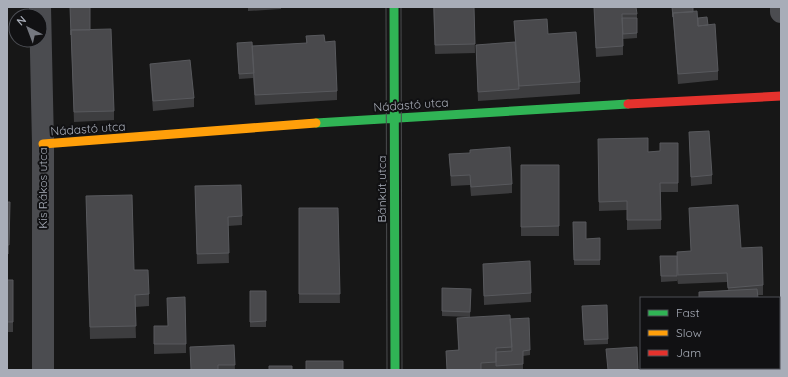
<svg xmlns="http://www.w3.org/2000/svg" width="788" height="377" font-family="Quicksand,sans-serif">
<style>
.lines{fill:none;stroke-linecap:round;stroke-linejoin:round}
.street{stroke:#4b4c50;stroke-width:22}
.fast{stroke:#30b455;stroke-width:9}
.slow{stroke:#ff9f0a;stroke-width:9}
.jam{stroke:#e5322d;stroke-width:9}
.tram{stroke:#4b4c4f;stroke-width:1}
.wall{fill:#3d3d3f}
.building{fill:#49494c;stroke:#58595d}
.labels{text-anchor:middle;stroke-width:4;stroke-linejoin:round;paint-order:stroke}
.street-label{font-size:12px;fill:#a8adb8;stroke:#111113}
</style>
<rect width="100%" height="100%" fill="#171717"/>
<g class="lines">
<path class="street" d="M 40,7 L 43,144 L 43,370
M 781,7 L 781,12"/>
<path class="fast" d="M 394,7 L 395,370
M 316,123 L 628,104"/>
<path class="slow" d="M 43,144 L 316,123"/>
<path class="jam" d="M 628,104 L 781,96"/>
<path class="tram" d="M 386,7 L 387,370
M 401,7 L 402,370"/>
</g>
<path class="wall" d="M 70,7 L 90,30 L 114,111 L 114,120 L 74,122 Z
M 248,7 L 281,7 L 281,9 L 248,11 Z
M 433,7 L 474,7 L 475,53 L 435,54 Z
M 594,7 L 637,14 L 637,38 L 623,39 L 623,55 L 596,57 Z
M 672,7 L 693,7 L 693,12 L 698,18 L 708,25 L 718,71 L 718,80 L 678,84 Z
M 514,21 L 548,34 L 580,82 L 580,94 L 478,101 L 476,45 L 515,42 Z
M 306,36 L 325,42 L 337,91 L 337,100 L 255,105 L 253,78 L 239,79 L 237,48 L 252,51 L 306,43 Z
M 150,64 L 194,98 L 194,107 L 153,111 L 150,73 Z
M 689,132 L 712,175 L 712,184 L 691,186 Z
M 598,139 L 648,152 L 660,151 L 678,143 L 678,192 L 661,192 L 661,229 L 627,230 L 627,210 L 599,211 Z
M 449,154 L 512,184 L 512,193 L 471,196 L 470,185 L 451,186 Z
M 521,165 L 559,165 L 559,236 L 521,236 Z
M 195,186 L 242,216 L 242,225 L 228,226 L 229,263 L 197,264 Z
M 86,196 L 149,294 L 149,306 L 135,307 L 136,338 L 90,339 Z
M 7,202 L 10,202 L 9,254 L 7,254 Z
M 299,208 L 338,208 L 340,303 L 299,303 Z
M 689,208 L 741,248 L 763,285 L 763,295 L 758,295 L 728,290 L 727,282 L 678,284 L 677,279 L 677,281 L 661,282 L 660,256 L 677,256 L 691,251 Z
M 573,222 L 586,239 L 600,238 L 600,265 L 574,265 Z
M 483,264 L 531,293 L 531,302 L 484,305 Z
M 7,280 L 13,280 L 13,332 L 7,332 Z
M 442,288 L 471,289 L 470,317 L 442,316 Z
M 250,291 L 266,291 L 266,327 L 250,327 Z
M 582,311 L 608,339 L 608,344 L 584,345 Z
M 457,318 L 510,319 L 530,350 L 530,355 L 523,356 L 523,369 L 513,370 L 447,370 L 446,351 L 458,350 Z
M 154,326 L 186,344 L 186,353 L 154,354 Z
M 234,345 L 235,370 L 191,370 Z
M 685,368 L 749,368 L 749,370 L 685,370 Z"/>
<path class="building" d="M 70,7 L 90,7 L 90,30 L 71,30 L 71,35 Z
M 434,7 L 474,7 L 475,44 L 435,45 Z
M 594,7 L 636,7 L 637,14 L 622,14 L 623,46 L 596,48 Z
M 672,7 L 693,7 L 693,12 L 673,13 L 673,17 Z
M 697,11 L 698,26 L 715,24 L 718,71 L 678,74 L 673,13 Z
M 707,17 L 708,25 L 698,26 L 698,18 Z
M 622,18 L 637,18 L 637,33 L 623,34 Z
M 547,19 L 548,34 L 576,32 L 580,82 L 519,86 L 514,21 Z
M 111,29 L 114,111 L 74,112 L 71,30 Z
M 324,35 L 325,42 L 335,41 L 337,91 L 255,95 L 252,46 L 307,43 L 306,36 Z
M 252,42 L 254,73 L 239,74 L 237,43 Z
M 515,42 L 519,89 L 478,92 L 476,45 Z
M 190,60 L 194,98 L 153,101 L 150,64 Z
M 709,131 L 712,175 L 691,177 L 689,132 Z
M 648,138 L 648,152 L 660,151 L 660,143 L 678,143 L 678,183 L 660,183 L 661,220 L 627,220 L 627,201 L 599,202 L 598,139 Z
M 510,147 L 512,184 L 471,187 L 470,175 L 451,176 L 449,154 L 470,153 L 470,150 Z
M 521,165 L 559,165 L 559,226 L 521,227 Z
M 241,185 L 242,216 L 228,217 L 229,253 L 197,254 L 195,186 Z
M 132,195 L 134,270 L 148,270 L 149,294 L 135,295 L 136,326 L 90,327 L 86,196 Z
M 7,202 L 10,202 L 9,245 L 7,245 Z
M 738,205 L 741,248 L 762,247 L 763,285 L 728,288 L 727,273 L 678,275 L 677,252 L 691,251 L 689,208 Z
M 299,208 L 338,208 L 340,294 L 299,294 Z
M 573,222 L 586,222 L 586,239 L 600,238 L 600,260 L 574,260 Z
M 660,256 L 677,256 L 677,276 L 661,276 Z
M 530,261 L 531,293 L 484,296 L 483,264 Z
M 7,280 L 13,280 L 13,322 L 7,322 Z
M 442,288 L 471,289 L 470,312 L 442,311 Z
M 757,289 L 758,298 L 699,298 L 699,292 Z
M 250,291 L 266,291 L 266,321 L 250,322 Z
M 185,297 L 186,344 L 154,344 L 154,326 L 168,326 L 167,298 Z
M 607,305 L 608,339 L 584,340 L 582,306 Z
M 510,315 L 512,347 L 496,348 L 496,362 L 481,363 L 481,370 L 447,370 L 446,351 L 459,350 L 457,318 Z
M 529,318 L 530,350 L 523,351 L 523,364 L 496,366 L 496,352 L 512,351 L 510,319 Z
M 234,345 L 235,365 L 218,365 L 218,370 L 191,370 L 190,347 Z
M 637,347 L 638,370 L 608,370 L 606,349 Z
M 306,361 L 343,361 L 343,370 L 306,370 Z
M 269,366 L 292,366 L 292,370 L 269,370 Z"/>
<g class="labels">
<g class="street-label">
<text transform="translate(411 105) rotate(-4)" y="4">Nádastó utca</text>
<text transform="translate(88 129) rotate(-4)" y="4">Nádastó utca</text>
<text transform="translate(43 188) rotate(-90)" y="4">Kis Rákos utca</text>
<text transform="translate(382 189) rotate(-90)" y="4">Bánkút utca</text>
</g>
</g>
<rect width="788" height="377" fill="none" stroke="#a8adb8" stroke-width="16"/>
<rect x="640" y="297" width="140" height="72" fill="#111113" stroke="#4d4f55"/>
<rect x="648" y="310" width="20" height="6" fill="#30b455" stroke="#4d4f55"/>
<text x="676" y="317" font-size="12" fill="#a8adb8">Fast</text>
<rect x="648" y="330" width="20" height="6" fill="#ff9f0a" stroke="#4d4f55"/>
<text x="676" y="337" font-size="12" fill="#a8adb8">Slow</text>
<rect x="648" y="350" width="20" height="6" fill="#e5322d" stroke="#4d4f55"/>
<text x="676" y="357" font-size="12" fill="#a8adb8">Jam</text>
<g transform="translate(28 28) rotate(318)"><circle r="19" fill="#111113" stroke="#4d4f55"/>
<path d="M0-3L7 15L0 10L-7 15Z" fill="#757880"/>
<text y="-6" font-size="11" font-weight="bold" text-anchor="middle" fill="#a8adb8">N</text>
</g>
</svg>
